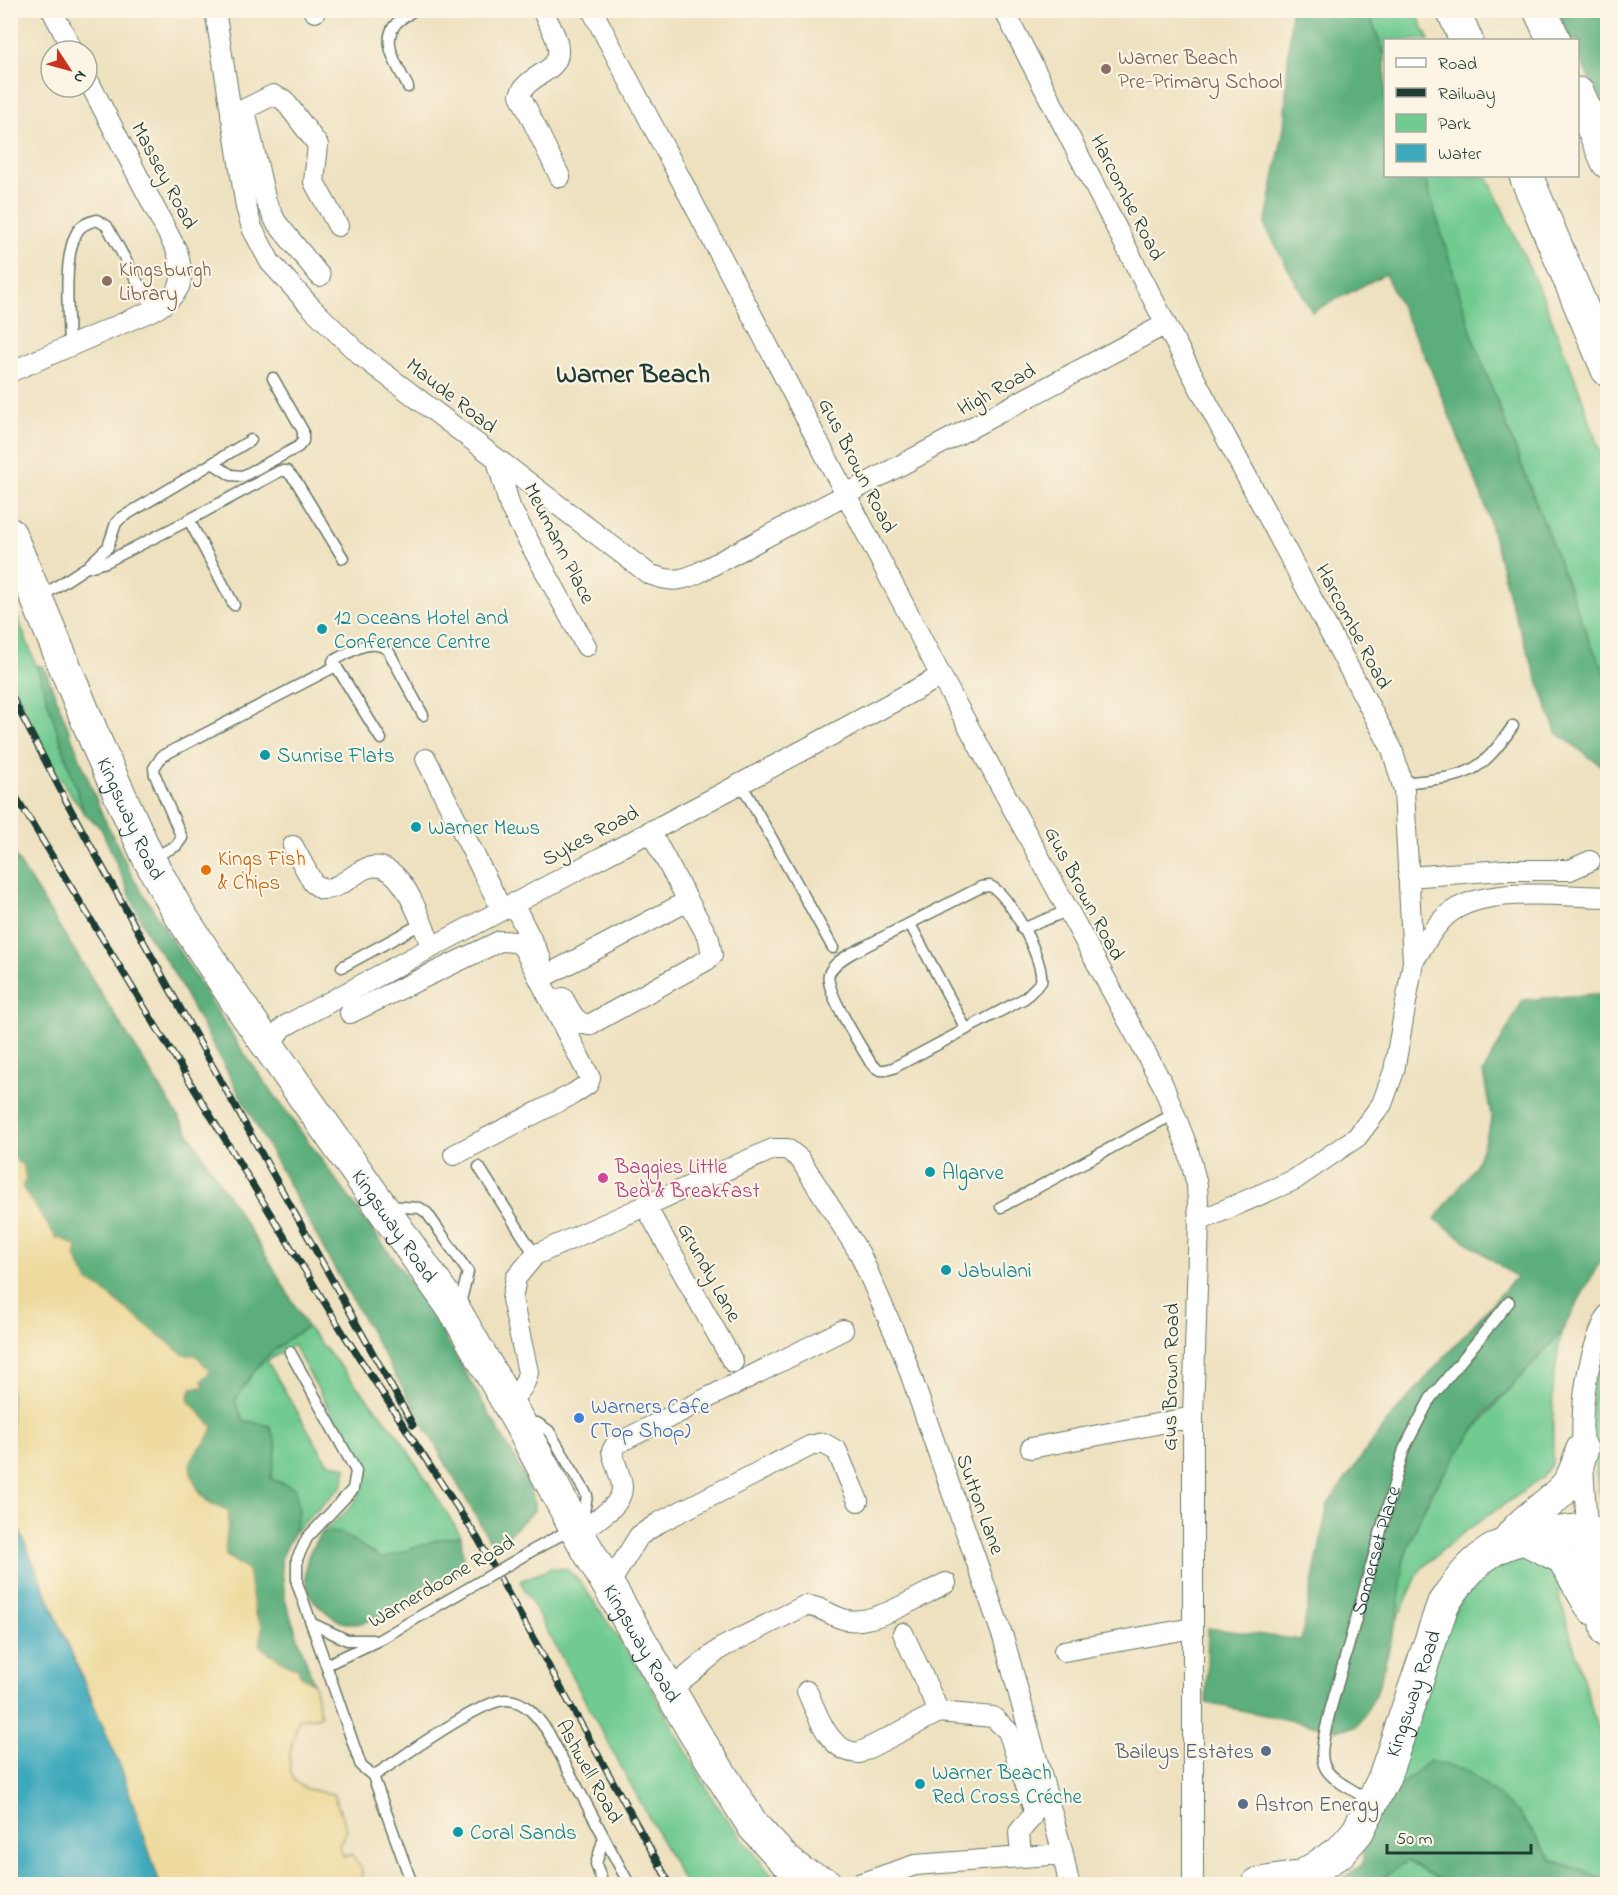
<svg xmlns="http://www.w3.org/2000/svg" width="1618" height="1895" font-family="'Indie Flower',sans-serif">
<style>
.green{fill:#71cb91;stroke:#488462;stroke-width:1.5}
.forest{fill:#5caf7b;stroke:#3e7658;stroke-width:1.5}
.sand{fill:#eeda9e;stroke:#868c69;stroke-width:1.5}
.water{fill:#3da9bc;stroke:#2e7378;stroke-width:1.5}
.lines{fill:none;stroke-linecap:round;stroke-linejoin:round}
.service-casing{stroke:#677665;stroke-width:13}
.minor-casing{stroke:#677665;stroke-width:22}
.primary-casing{stroke:#677665;stroke-width:34}
.motorway-casing{stroke:#677665;stroke-width:35}
.service{stroke:#fff;stroke-width:10}
.minor{stroke:#fff;stroke-width:20}
.primary{stroke:#fff;stroke-width:32}
.motorway{stroke:#fff;stroke-width:33}
.rail-casing{stroke:#1f3d34;stroke-width:7}
.rail{stroke:#fcf5e5;stroke-width:4.5;stroke-dasharray:14;stroke-linecap:butt}
.service-bridge-casing{stroke:#677665;stroke-width:13;stroke-linecap:butt}
.service-bridge{stroke:#fff;stroke-width:10}
.education-dot{fill:#8d6e63;stroke:#fcf5e5;stroke-width:2}
.culture-dot{fill:#0f9aa8;stroke:#fcf5e5;stroke-width:2}
.food-dot{fill:#e8710a;stroke:#fcf5e5;stroke-width:2}
.hotel-dot{fill:#d1479c;stroke:#fcf5e5;stroke-width:2}
.shop-dot{fill:#3f7fe0;stroke:#fcf5e5;stroke-width:2}
.service-dot{fill:#5c6f8a;stroke:#fcf5e5;stroke-width:2}
.labels{text-anchor:middle;stroke-width:4.5;stroke-linejoin:round;paint-order:stroke}
.education-label{font-size:21px;fill:#785e54;stroke:#fcf5e5;text-anchor:start}
.street-label{font-size:21px;fill:#1f3d34;stroke:#fcf5e5}
.culture-label{font-size:21px;fill:#0d838f;stroke:#fcf5e5;text-anchor:start}
.food-label{font-size:21px;fill:#c56008;stroke:#fcf5e5;text-anchor:start}
.hotel-label{font-size:21px;fill:#b23c85;stroke:#fcf5e5;text-anchor:start}
.shop-label{font-size:21px;fill:#366cbe;stroke:#fcf5e5;text-anchor:start}
.service-label{font-size:21px;fill:#4e5e75;stroke:#fcf5e5;text-anchor:end}
.district-label{font-size:27px;font-weight:bold;fill:#1f3d34;stroke:#fcf5e5}
</style>
<rect width="100%" height="100%" fill="#fcf5e5"/>
<filter id="ink" filterUnits="userSpaceOnUse"><feTurbulence type="fractalNoise" baseFrequency=".0167" numOctaves="2"/><feDisplacementMap in="SourceGraphic" scale="12" xChannelSelector="R" yChannelSelector="G"/><feConvolveMatrix kernelMatrix="1 2 1 2 8 2 1 2 1" color-interpolation-filters="sRGB"/></filter>
<filter id="wash" filterUnits="userSpaceOnUse"><feTurbulence type="fractalNoise" baseFrequency=".008" numOctaves="4" result="noise"/><feDisplacementMap in="SourceGraphic" scale="24" xChannelSelector="R" yChannelSelector="G"/><feGaussianBlur stdDeviation="1.35" result="paint"/><feColorMatrix in="noise" values="0 0 0 0 0 0 0 0 0 0 0 0 0 0 0 0 0 1.4 0 .05"/><feComposite in="paint" operator="in"/></filter>
<g filter="url(#wash)">
<rect width="100%" height="100%" fill="#eee1c0"/>
<path class="green" d="M 1368,11 L 1415,11 L 1429,40 L 1386,40 L 1385,55 Z
M 1424,176 L 1487,176 L 1543,297 L 1578,386 L 1607,472 L 1607,676 L 1590,643 L 1475,344 Z
M 10,598 L 36,665 L 84,813 L 53,768 L 11,680 Z
M 307,1327 L 398,1435 L 461,1536 L 436,1540 L 382,1560 L 341,1533 L 323,1532 C 348,1510 370,1498 359,1461 L 293,1345 L 267,1361 L 327,1462 L 346,1467 L 344,1482 L 340,1488 L 294,1532 L 299,1511 L 271,1479 L 277,1446 L 243,1420 L 235,1401 C 257,1363 270,1350 307,1327 Z
M 1561,1333 L 1553,1385 L 1553,1462 L 1542,1478 L 1456,1538 L 1420,1570 L 1397,1620 C 1399,1600 1399,1576 1405,1557 C 1432,1467 1499,1400 1561,1333 Z
M 1607,1336 L 1607,1542 C 1597,1477 1578,1399 1607,1336 Z
M 1539,1552 L 1566,1588 L 1559,1591 L 1560,1598 L 1607,1762 L 1607,1880 L 1552,1860 L 1519,1813 L 1393,1791 L 1445,1627 L 1486,1561 Z
M 552,1568 L 567,1569 L 581,1583 L 645,1677 L 715,1803 L 771,1875 L 788,1884 L 685,1884 L 520,1581 Z
M 1408,1861 L 1446,1884 L 1374,1884 Z"/>
<path class="forest" d="M 1291,11 L 1368,11 L 1385,55 L 1386,176 L 1424,176 L 1475,344 L 1590,643 L 1607,676 L 1607,770 L 1556,732 L 1511,604 L 1485,504 L 1429,365 L 1385,274 L 1312,312 L 1265,226 L 1284,128 Z
M 1558,11 L 1607,11 L 1607,108 C 1595,87 1578,66 1578,40 L 1571,40 Z
M 36,665 L 44,667 L 102,814 L 133,878 L 243,1052 L 406,1276 L 446,1339 L 522,1471 L 534,1500 L 534,1511 L 494,1548 L 328,1257 L 171,968 L 146,932 L 101,828 L 84,813 Z
M 10,848 L 274,1269 L 307,1327 C 270,1350 257,1363 235,1401 L 243,1420 L 270,1426 L 277,1446 L 271,1479 L 295,1488 L 299,1511 L 294,1532 L 281,1559 L 285,1600 L 314,1684 L 300,1675 L 298,1668 C 288,1666 268,1656 262,1647 C 257,1639 263,1631 260,1624 C 252,1602 242,1580 232,1558 L 227,1556 L 223,1541 L 231,1524 C 218,1510 180,1479 192,1458 C 200,1444 207,1445 213,1427 L 188,1401 L 191,1388 L 184,1355 L 96,1285 L 88,1282 L 75,1256 L 57,1239 L 22,1187 L 17,1162 L 10,1150 Z
M 1607,993 L 1607,1254 L 1598,1265 L 1561,1333 L 1485,1414 L 1429,1495 L 1404,1558 L 1397,1620 L 1376,1695 L 1357,1726 L 1338,1730 L 1206,1703 L 1208,1628 L 1301,1640 L 1328,1504 L 1385,1424 L 1516,1277 L 1435,1219 L 1476,1165 L 1492,1120 L 1483,1073 L 1523,1000 Z
M 323,1532 L 341,1533 L 382,1559 L 436,1540 L 461,1536 L 464,1568 C 437,1583 382,1623 354,1624 C 342,1624 330,1616 322,1608 C 314,1601 310,1597 307,1586 C 302,1565 309,1548 323,1532 Z
M 1429,1761 L 1464,1769 L 1519,1813 L 1552,1860 L 1608,1880 L 1607,1884 L 1446,1884 L 1408,1861 L 1374,1884 L 1334,1884 L 1363,1864 L 1363,1836 L 1393,1791 Z"/>
<path class="sand" d="M 10,1150 L 17,1162 L 23,1165 L 26,1179 L 22,1187 L 57,1239 L 61,1238 L 77,1247 L 75,1256 L 88,1282 L 96,1285 L 184,1355 L 196,1355 L 210,1371 L 202,1381 L 204,1387 L 191,1388 L 188,1400 L 213,1427 C 207,1445 200,1444 192,1458 C 186,1468 196,1488 203,1497 C 209,1505 219,1507 228,1510 C 231,1528 223,1537 226,1556 L 248,1570 L 255,1614 L 262,1626 L 260,1644 L 263,1649 L 290,1666 L 298,1668 L 300,1675 L 314,1684 L 321,1716 L 299,1719 C 294,1738 278,1777 305,1788 C 313,1791 324,1792 333,1794 L 347,1829 L 339,1845 L 344,1857 L 351,1854 L 361,1867 L 364,1884 L 160,1884 L 121,1768 L 11,1510 Z"/>
<path class="water" d="M 10,1510 L 121,1768 L 160,1884 L 11,1884 Z"/>
</g>
<g filter="url(#ink)">
<g class="lines">
<g class="service-casing">
<g id="service">
<path d="M 408,87 C 400,70 380,43 395,25 C 399,19 408,15 414,10"/>
<path d="M 69,349 C 69,320 61,250 80,228 C 85,223 90,222 97,220 L 107,226 L 153,310"/>
<path d="M 214,464 L 231,475 L 243,476 L 298,447 L 303,441 L 303,431 L 273,378"/>
<path d="M 189,520 L 280,471 L 287,471 L 296,481 L 343,558"/>
<path d="M 90,564 L 108,547 L 116,523 L 121,518 L 251,440"/>
<path d="M 39,598 L 85,568 L 106,562 L 189,520 L 234,605"/>
<path d="M 336,666 L 381,739"/>
<path d="M 1402,783 C 1463,776 1476,780 1513,726"/>
<path d="M 742,785 L 833,948"/>
<path d="M 151,858 L 176,846 L 182,838 L 155,775 L 154,768 L 162,756 L 336,666 L 333,661 C 349,653 371,636 388,650 L 423,715"/>
<path d="M 990,886 C 1009,893 1045,962 1041,982 L 1025,998 L 893,1068 C 881,1072 878,1071 870,1062 C 861,1046 824,990 829,974 C 833,964 843,958 852,953 L 981,887 Z"/>
<path d="M 910,924 L 966,1029"/>
<path d="M 1022,929 L 1067,911"/>
<path d="M 342,967 L 421,924"/>
<path d="M 479,1167 L 535,1255"/>
<path d="M 386,1206 L 420,1208 L 427,1213 L 468,1272 L 459,1308"/>
<path d="M 1001,1207 L 1174,1114"/>
<path d="M 290,1352 L 356,1471 L 353,1489 L 307,1538 L 297,1559 L 297,1583 L 326,1665"/>
<path d="M 524,1423 L 537,1423 L 549,1431 L 587,1495 L 584,1513 L 575,1527 L 528,1553"/>
<path d="M 313,1624 L 347,1640 L 372,1640"/>
<path d="M 373,1776 C 399,1760 479,1701 505,1700 C 525,1699 538,1718 548,1732 L 629,1884"/>
<path id="s1" d="M 1371,1801 C 1318,1770 1315,1772 1330,1711 L 1404,1449 L 1430,1399 L 1509,1302"/>
<path d="M 412,1884 L 373,1776 L 361,1766 L 326,1665 L 379,1640 L 484,1579"/>
<path d="M 603,1884 L 596,1864 L 604,1837"/>
</g>
</g>
<g class="minor-casing">
<path id="minor" d="M 52,10 L 73,51
M 215,10 L 246,207 L 252,228 L 270,262 L 312,308 L 360,355 L 649,574 C 670,582 680,582 700,572 L 1166,324
M 313,10 L 315,12
M 542,10 C 548,22 558,37 558,50 C 560,73 527,74 520,95 L 560,177
M 592,10 L 941,676 L 1163,1085 L 1187,1146 L 1197,1185 L 1199,1221 L 1193,1417 L 1193,1884
M 1004,10 L 1174,340 L 1392,749 L 1404,790 L 1413,962 L 1394,1071 L 1382,1104 L 1357,1137 L 1294,1180 L 1199,1221
M 245,110 L 266,202 L 276,222 L 320,276
M 231,116 L 273,95 L 284,100 L 318,145 L 314,182 L 338,226
M 10,372 L 158,308 C 183,291 185,280 177,251 L 87,78
M 497,460 L 510,507 L 586,646
M 426,759 L 502,910
M 293,846 L 313,883 L 322,889 C 336,890 348,879 359,872 C 400,846 419,920 432,947
M 1408,877 L 1503,870 L 1570,870 L 1590,861
M 513,903 L 541,959
M 1413,962 C 1422,948 1430,932 1442,920 C 1475,883 1561,897 1608,897
M 549,974 L 688,901
M 563,998 C 570,1010 574,1023 589,1025 L 707,960 L 712,955 L 709,939 L 650,831
M 350,1013 L 500,941 L 516,942 L 523,947 L 590,1078 L 588,1084 L 573,1094 L 454,1155
M 267,1044 L 285,1026 C 503,908 723,795 941,676
M 645,1205 L 733,1362
M 507,1401 C 519,1393 525,1387 528,1372 L 512,1299 L 516,1278 L 535,1255 L 773,1149 L 787,1149 L 800,1159 L 860,1254 L 902,1350 L 1004,1640 L 1063,1854 L 1069,1884
M 1031,1448 L 1193,1417
M 1587,1529 C 1583,1452 1572,1386 1608,1314
M 578,1533 C 592,1522 623,1507 622,1487 C 621,1475 614,1462 612,1451 L 616,1444 L 843,1330
M 610,1583 L 639,1536 L 660,1522 L 810,1446 L 823,1443 L 837,1451 L 858,1501
M 903,1633 L 939,1712
M 1064,1651 L 1193,1628
M 670,1690 L 721,1648 L 804,1606 C 821,1605 831,1617 847,1620 C 876,1625 921,1595 946,1583
M 807,1691 C 818,1715 828,1752 859,1753 L 939,1712 L 993,1717 L 1008,1731 L 1034,1810 L 1031,1818 L 1019,1832 L 1021,1857
M 859,1884 L 915,1865 L 1063,1854"/>
</g>
<g class="primary-casing">
<g id="primary">
<path id="s2" d="M 10,534 L 99,749 L 149,859 L 179,913 L 236,1000 L 457,1314 L 520,1424 L 583,1542 L 694,1732 L 754,1827 L 784,1859 L 803,1874 L 826,1884"/>
<path d="M 1523,1538 L 1563,1558 L 1592,1608"/>
<path d="M 1508,1541 C 1523,1518 1549,1507 1567,1485 C 1575,1475 1578,1462 1582,1450"/>
<path id="s3" d="M 1258,1884 L 1301,1877 L 1340,1852 L 1358,1831 L 1384,1778 L 1443,1604 C 1488,1536 1512,1539 1587,1529 L 1608,1632"/>
</g>
</g>
<g class="motorway-casing">
<path id="motorway" d="M 1453,10 L 1466,40
M 1540,10 L 1554,40
M 1578,94 L 1608,162
M 1526,176 L 1608,370"/>
</g>
<use href="#service" class="service"/>
<use href="#minor" class="minor"/>
<use href="#primary" class="primary"/>
<use href="#motorway" class="motorway"/>
<g class="rail-casing">
<path id="rail" d="M 10,693 L 65,799 L 173,995 L 413,1425
M 10,787 L 345,1336 L 478,1539 L 670,1884"/>
</g>
<use href="#rail" class="rail"/>
<g class="service-bridge-casing">
<path id="service-bridge" d="M 484,1579 L 528,1553"/>
</g>
<use href="#service-bridge" class="service-bridge"/>
</g>
</g>
<g class="education-dot">
<circle cx="1106" cy="69" r="6"/>
<circle cx="107" cy="281" r="6"/>
</g>
<g class="culture-dot">
<circle cx="322" cy="629" r="6"/>
<circle cx="265" cy="755" r="6"/>
<circle cx="416" cy="827" r="6"/>
<circle cx="930" cy="1172" r="6"/>
<circle cx="946" cy="1270" r="6"/>
<circle cx="920" cy="1784" r="6"/>
<circle cx="458" cy="1832" r="6"/>
</g>
<circle class="food-dot" cx="206" cy="870" r="6"/>
<circle class="hotel-dot" cx="603" cy="1178" r="6"/>
<circle class="shop-dot" cx="579" cy="1418" r="6"/>
<g class="service-dot">
<circle cx="1266" cy="1751" r="6"/>
<circle cx="1243" cy="1804" r="6"/>
</g>
<g class="labels">
<g class="education-label">
<text x="1118" y="64">Warner Beach<tspan x="1118" dy="24">Pre-Primary School</tspan></text>
<text x="119" y="276">Kingsburgh<tspan x="119" dy="24">Library</tspan></text>
</g>
<g class="street-label">
<text transform="translate(165 175) rotate(62)" y="7">Massey Road</text>
<text transform="translate(1128 197) rotate(63)" y="7">Harcombe Road</text>
<text transform="translate(996 389) rotate(-29)" y="7">High Road</text>
<text transform="translate(452 395) rotate(38)" y="7">Maude Road</text>
<text transform="translate(858 465) rotate(63)" y="7">Gus Brown Road</text>
<text transform="translate(560 543) rotate(63)" y="7">Meumann Place</text>
<text transform="translate(1354 626) rotate(62)" y="7">Harcombe Road</text>
<text dy="7" stroke="none"><textPath href="#s2" startOffset="309">Kingsway Road</textPath></text>
<text transform="translate(590 835) rotate(-28)" y="7">Sykes Road</text>
<text transform="translate(1085 893) rotate(62)" y="7">Gus Brown Road</text>
<text dy="7" stroke="none"><textPath href="#s2" startOffset="795">Kingsway Road</textPath></text>
<text transform="translate(710 1272) rotate(61)" y="7">Grundy Lane</text>
<text transform="translate(1170 1377) rotate(-89)" y="7">Gus Brown Road</text>
<text transform="translate(981 1504) rotate(70)" y="7">Sutton Lane</text>
<text dy="7" stroke="none"><textPath href="#s1" startOffset="282">Somerset Place</textPath></text>
<text transform="translate(441 1581) rotate(-30)" y="7">Warnerdoone Road</text>
<text dy="7" stroke="none"><textPath href="#s2" startOffset="1281">Kingsway Road</textPath></text>
<text dy="7" stroke="none"><textPath href="#s3" startOffset="266">Kingsway Road</textPath></text>
<text transform="translate(590 1771) rotate(61)" y="7">Ashwell Road</text>
</g>
<g class="culture-label">
<text x="334" y="624">12 Oceans Hotel and<tspan x="334" dy="24">Conference Centre</tspan></text>
<text x="277" y="762">Sunrise Flats</text>
<text x="428" y="834">Warner Mews</text>
<text x="942" y="1179">Algarve</text>
<text x="958" y="1277">Jabulani</text>
<text x="932" y="1779">Warner Beach<tspan x="932" dy="24">Red Cross Créche</tspan></text>
<text x="470" y="1839">Coral Sands</text>
</g>
<g class="food-label">
<text x="218" y="865">Kings Fish<tspan x="218" dy="24">&amp; Chips</tspan></text>
</g>
<g class="hotel-label">
<text x="615" y="1173">Baggies Little<tspan x="615" dy="24">Bed &amp; Breakfast</tspan></text>
</g>
<g class="shop-label">
<text x="591" y="1413">Warners Cafe<tspan x="591" dy="24">(Top Shop)</tspan></text>
</g>
<g class="service-label">
<text x="1254" y="1758">Baileys Estates</text>
<text x="1255" y="1811" text-anchor="start">Astron Energy</text>
</g>
<g class="district-label">
<text x="633" y="382">Warner Beach</text>
</g>
</g>
<rect width="1618" height="1895" fill="none" stroke="#fcf5e5" stroke-width="36"/>
<rect x="1384" y="39" width="195" height="138" fill="#fcf5e5" stroke="#a4ab9e" stroke-width="1.5"/>
<rect x="1396" y="58" width="30" height="9" fill="#ffffff" stroke="#a4ab9e" stroke-width="1.5"/>
<text x="1438" y="69" font-size="18" fill="#1f3d34">Road</text>
<rect x="1396" y="88" width="30" height="9" fill="#1f3d34" stroke="#a4ab9e" stroke-width="1.5"/>
<text x="1438" y="99" font-size="18" fill="#1f3d34">Railway</text>
<rect x="1396" y="114" width="30" height="18" fill="#71cb91" stroke="#a4ab9e" stroke-width="1.5"/>
<text x="1438" y="129" font-size="18" fill="#1f3d34">Park</text>
<rect x="1396" y="144" width="30" height="18" fill="#3da9bc" stroke="#a4ab9e" stroke-width="1.5"/>
<text x="1438" y="159" font-size="18" fill="#1f3d34">Water</text>
<g transform="translate(69 69) rotate(126)"><circle r="28" fill="#fcf5e5" stroke="#a4ab9e" stroke-width="1.5"/>
<path d="M0-4.5L10 22L0 15L-10 22Z" fill="#c8321e"/>
<text y="-9" font-size="16" font-weight="bold" text-anchor="middle" fill="#1f3d34">N</text>
</g>
<path d="M1387 1844v9h144v-9" fill="none" stroke="#1f3d34" stroke-width="3"/>
<text x="1396" y="1844" font-size="18" fill="#1f3d34" stroke="#fcf5e5" stroke-width="4.5" paint-order="stroke">50 m</text>
</svg>
